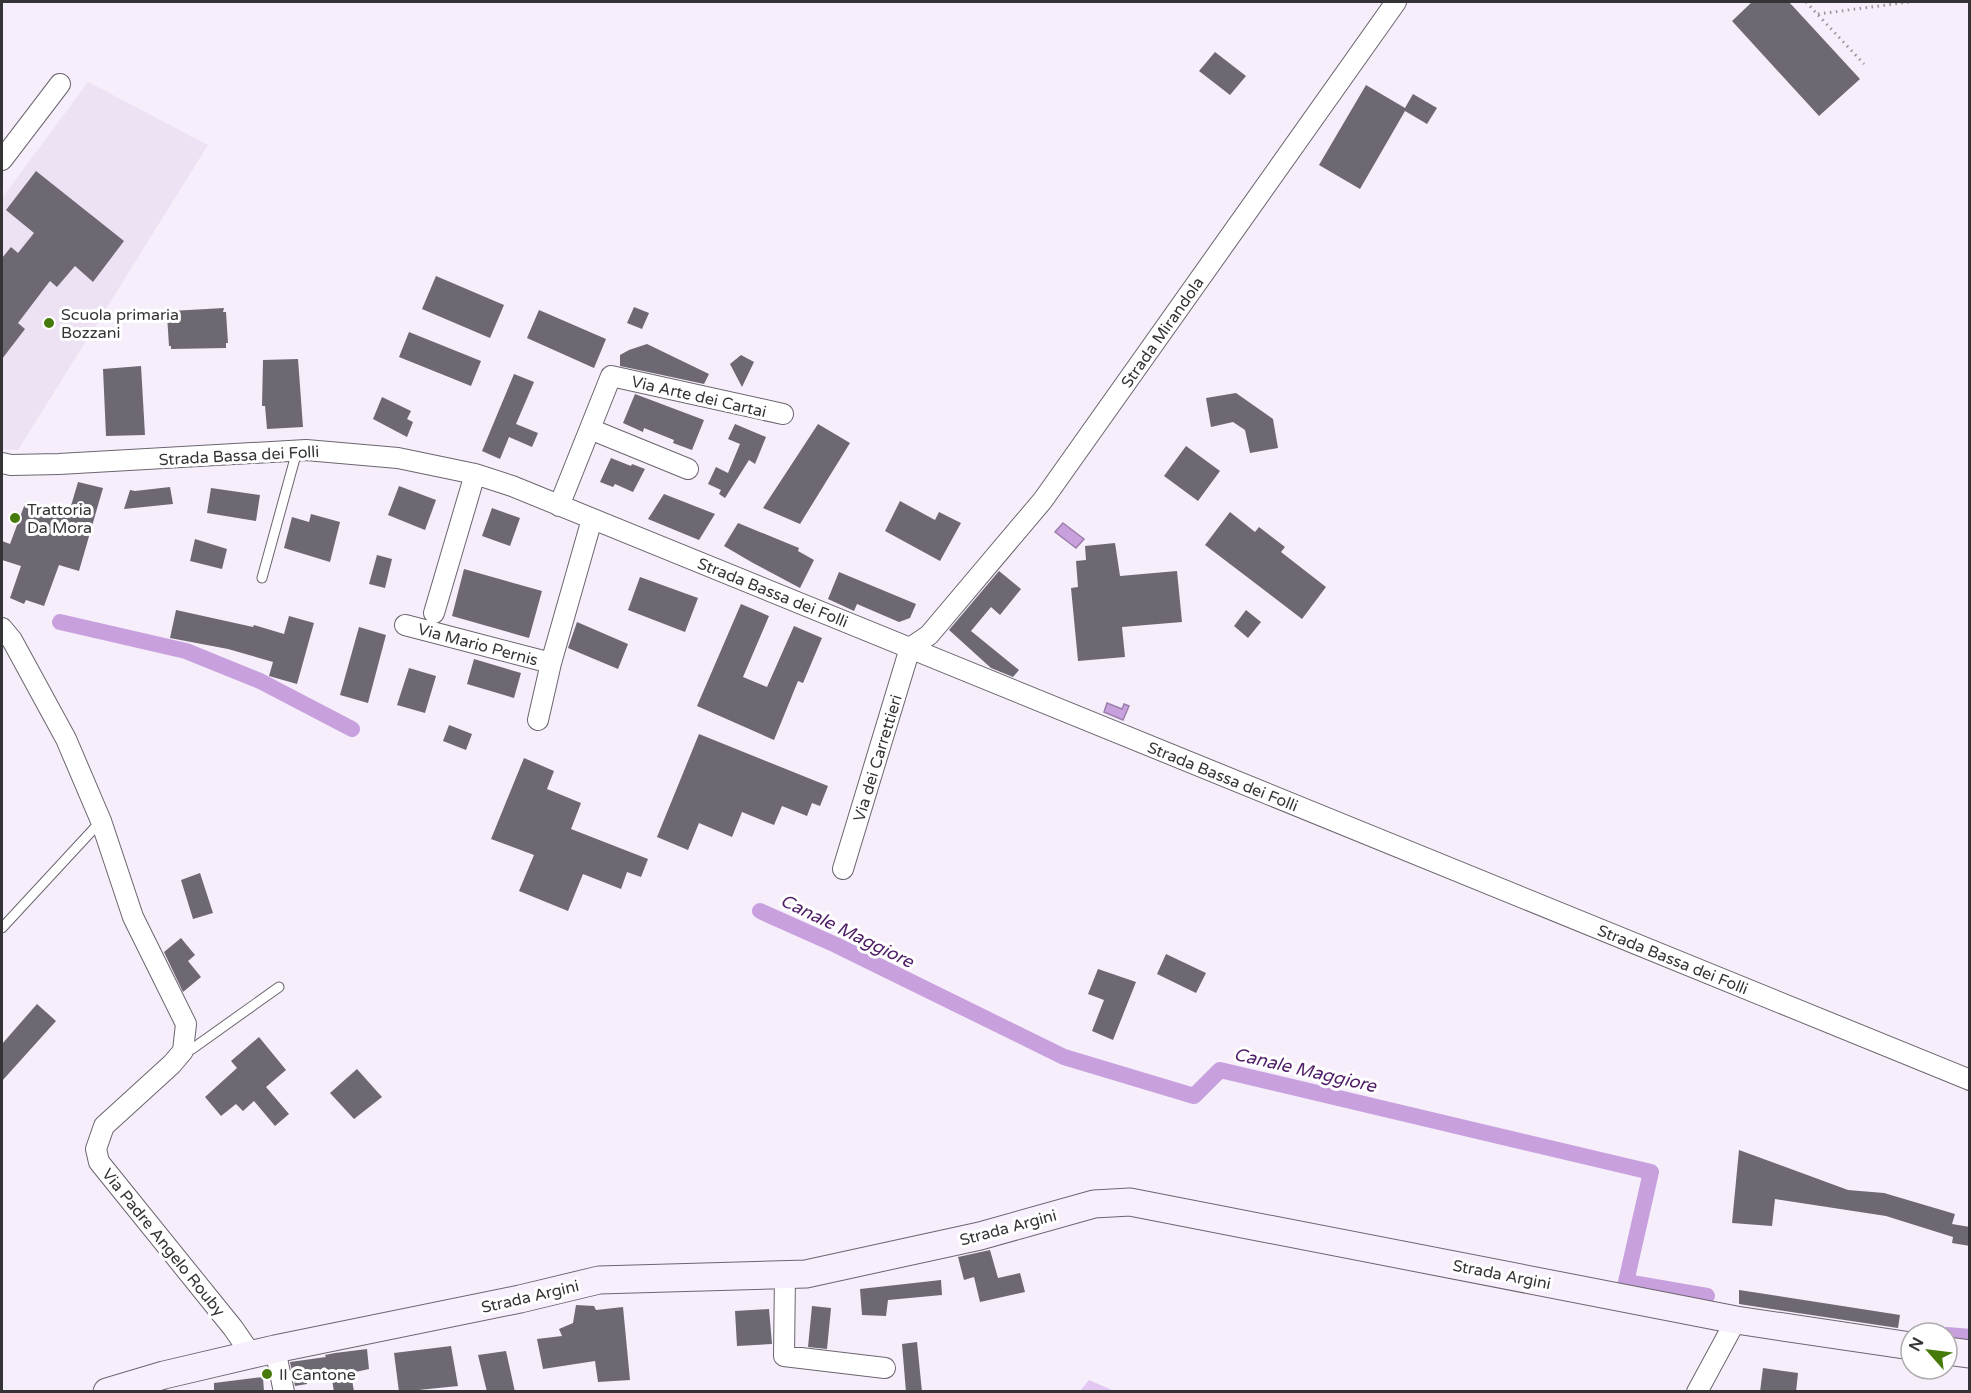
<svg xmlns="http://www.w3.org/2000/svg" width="1971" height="1393" font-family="'Varela Round',sans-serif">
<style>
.built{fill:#ede2f4}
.green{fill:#e3c7f2}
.water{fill:#c8a0de;stroke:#9c7fac;stroke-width:1.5}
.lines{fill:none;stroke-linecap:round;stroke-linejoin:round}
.canal{stroke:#c8a0de;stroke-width:16}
.building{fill:#6e6872}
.service-casing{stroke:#6b656f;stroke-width:11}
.minor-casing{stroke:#6b656f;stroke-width:22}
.secondary-casing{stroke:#6b656f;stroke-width:29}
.path{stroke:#99939b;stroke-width:3;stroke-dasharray:1.5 4.5;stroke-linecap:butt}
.service{stroke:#fff;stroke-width:9}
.minor{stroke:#fff;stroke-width:20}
.secondary{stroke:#f8effc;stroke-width:27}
.poi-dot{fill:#467a0a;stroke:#fff;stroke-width:2}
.labels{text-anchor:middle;stroke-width:6;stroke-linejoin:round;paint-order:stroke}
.poi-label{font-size:16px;fill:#363337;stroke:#fff;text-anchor:start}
.street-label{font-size:16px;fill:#363337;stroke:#fff}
.water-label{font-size:18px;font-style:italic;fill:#501e67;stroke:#fff}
</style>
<rect width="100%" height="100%" fill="#f6eefa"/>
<path class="built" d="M 88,82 L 208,145 L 18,450 L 2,449 L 2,198 Z"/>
<path class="green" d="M 1089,1380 L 1114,1391 L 1080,1391 Z"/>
<path class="water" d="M 1063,523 L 1084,539 L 1076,548 L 1055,532 Z
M 1107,703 L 1122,709 L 1124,704 L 1129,706 L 1123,720 L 1104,712 Z"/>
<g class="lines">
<path class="canal" d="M 60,622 L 186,651 L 260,681 L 352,729
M 760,911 L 836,945 L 1064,1057 L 1194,1096 L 1220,1070 L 1651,1172 L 1626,1282 L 1707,1296
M 1947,1335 L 1970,1337"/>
</g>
<path class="building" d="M 1752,2 L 1789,2 L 1860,79 L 1819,116 L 1732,21 Z
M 1215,52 L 1246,76 L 1230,95 L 1199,71 Z
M 1366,85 L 1405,108 L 1413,94 L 1437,108 L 1427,124 L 1405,111 L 1360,189 L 1319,165 Z
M 36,171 L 124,241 L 93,282 L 75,266 L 57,287 L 50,281 L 18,323 L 25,329 L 2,359 L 2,258 L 11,247 L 18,253 L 34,233 L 6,210 Z
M 436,276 L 504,305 L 490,338 L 422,309 Z
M 634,307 L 649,313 L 642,329 L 627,323 Z
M 224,308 L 223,312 L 226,312 L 228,343 L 226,343 L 226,348 L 171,349 L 171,346 L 169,346 L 167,315 L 171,315 L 171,311 Z
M 539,310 L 606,339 L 594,368 L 527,338 Z
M 409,332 L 481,361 L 471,386 L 399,357 Z
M 647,344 L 709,374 L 704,384 L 620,366 L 620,355 L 629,350 Z
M 741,355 L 754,362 L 742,387 L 730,364 Z
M 298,359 L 303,427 L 267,429 L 265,406 L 262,406 L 263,360 Z
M 141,366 L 145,435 L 106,436 L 103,369 Z
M 514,374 L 534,382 L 516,424 L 538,433 L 532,447 L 509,437 L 500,459 L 482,451 Z
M 1236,393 L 1273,419 L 1278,448 L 1250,453 L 1245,430 L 1233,422 L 1211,427 L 1206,398 Z
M 635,394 L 704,420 L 692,450 L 673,443 L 674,440 L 644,428 L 643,432 L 623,423 Z
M 382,397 L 411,411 L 407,419 L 413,422 L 407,437 L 373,419 Z
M 735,424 L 766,437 L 755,464 L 749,460 L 725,498 L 719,494 L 721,490 L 708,484 L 716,467 L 728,473 L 740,444 L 728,439 Z
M 818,424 L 850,443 L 800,524 L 763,508 Z
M 1186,446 L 1220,471 L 1198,501 L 1164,476 Z
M 611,458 L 631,466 L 632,464 L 645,469 L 633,492 L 615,484 L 613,487 L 600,482 Z
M 78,482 L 103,488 L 79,571 L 59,565 L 44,606 L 26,600 L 24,604 L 10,598 L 21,566 L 2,560 L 2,541 L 10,544 L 26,501 L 68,516 Z
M 399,486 L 436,500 L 425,530 L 388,515 Z
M 170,487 L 173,504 L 124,509 L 130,490 L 135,491 Z
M 211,488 L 260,495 L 256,521 L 207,513 Z
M 664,494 L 715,514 L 699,540 L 648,519 Z
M 900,501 L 935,520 L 939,512 L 961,523 L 940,561 L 885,531 Z
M 492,508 L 520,518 L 510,546 L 482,536 Z
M 1230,512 L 1255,532 L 1259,527 L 1285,547 L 1281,552 L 1326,587 L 1302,619 L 1205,545 Z
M 311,514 L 340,522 L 330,562 L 284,548 L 292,517 L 309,522 Z
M 738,523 L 799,548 L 798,551 L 814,560 L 800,588 L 753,563 L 724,546 Z
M 195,539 L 227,549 L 222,569 L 190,561 Z
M 1115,543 L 1120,576 L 1177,571 L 1182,622 L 1122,627 L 1125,657 L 1078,661 L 1071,588 L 1078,587 L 1076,561 L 1086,560 L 1085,546 Z
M 377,555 L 392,559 L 385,588 L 369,584 Z
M 464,569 L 542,591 L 529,638 L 452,616 Z
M 999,571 L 1021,589 L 1000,615 L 991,607 L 971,631 L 1019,670 L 1013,677 L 991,668 L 949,630 Z
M 839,572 L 916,604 L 910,618 L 899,622 L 857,604 L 854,611 L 828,599 Z
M 640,577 L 698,598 L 685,632 L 628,610 Z
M 741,604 L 769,616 L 743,677 L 767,687 L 794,626 L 822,638 L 803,683 L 798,681 L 774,740 L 697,706 Z
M 176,610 L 253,627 L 254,625 L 284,634 L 289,616 L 314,623 L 297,684 L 269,676 L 273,662 L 228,649 L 170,638 Z
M 1246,610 L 1261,622 L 1248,638 L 1234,626 Z
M 577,622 L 628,644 L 618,669 L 568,648 Z
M 359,627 L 386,635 L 368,703 L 340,695 Z
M 474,659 L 521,673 L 514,698 L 467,684 Z
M 409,668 L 436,676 L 425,713 L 397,705 Z
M 449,725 L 472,734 L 466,750 L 443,741 Z
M 699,734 L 828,786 L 820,806 L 812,803 L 807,816 L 782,806 L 774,825 L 742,812 L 732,837 L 699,823 L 688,850 L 657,837 Z
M 524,758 L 554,771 L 547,789 L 581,803 L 571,829 L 648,859 L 641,877 L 627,872 L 621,889 L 583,874 L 568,911 L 519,891 L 534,855 L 491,839 Z
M 200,873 L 213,913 L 193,919 L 181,880 Z
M 181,938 L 195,955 L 188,961 L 201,977 L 183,992 L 164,952 Z
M 1166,954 L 1206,973 L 1196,993 L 1157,974 Z
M 1098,969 L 1136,982 L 1113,1040 L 1092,1031 L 1104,1000 L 1088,994 Z
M 37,1004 L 56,1021 L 2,1081 L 2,1044 Z
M 259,1037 L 286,1070 L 266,1087 L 289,1114 L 275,1126 L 254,1101 L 243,1111 L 236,1104 L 221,1116 L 205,1097 L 237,1068 L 231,1061 Z
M 357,1069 L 382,1097 L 354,1119 L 330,1093 Z
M 1739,1150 L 1848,1190 L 1884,1193 L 1955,1214 L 1952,1224 L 1970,1227 L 1970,1246 L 1952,1243 L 1953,1237 L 1886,1216 L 1775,1199 L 1772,1226 L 1732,1223 Z
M 990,1250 L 998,1278 L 1020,1273 L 1025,1292 L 980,1302 L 974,1277 L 964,1280 L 958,1257 Z
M 941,1280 L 942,1295 L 888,1300 L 886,1316 L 862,1315 L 860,1289 Z
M 1739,1290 L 1900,1315 L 1898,1328 L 1739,1304 Z
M 576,1305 L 594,1306 L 596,1310 L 623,1307 L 630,1380 L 598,1382 L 595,1361 L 543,1369 L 537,1339 L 562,1336 L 559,1329 L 573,1323 Z
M 812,1306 L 831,1308 L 827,1349 L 808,1347 Z
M 769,1309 L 772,1344 L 737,1346 L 735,1311 Z
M 917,1342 L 922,1392 L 906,1392 L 902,1344 Z
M 451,1346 L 458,1386 L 399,1392 L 394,1353 Z
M 367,1349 L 369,1369 L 351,1373 L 354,1392 L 334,1392 L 332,1379 L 306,1381 L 307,1384 L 295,1386 L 290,1362 L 326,1357 L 325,1355 L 335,1353 Z
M 506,1351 L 515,1392 L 487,1392 L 478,1355 Z
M 1763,1368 L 1798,1373 L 1796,1392 L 1760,1392 Z
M 263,1377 L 264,1392 L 214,1392 L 214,1383 Z"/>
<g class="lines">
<g class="service-casing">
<path id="service" d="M 262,578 L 297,451
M 2,928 L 101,821
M 183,1051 L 192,1049 L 279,987"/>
</g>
<g class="minor-casing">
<path id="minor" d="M 2,160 L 60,84
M 590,429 L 688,469
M 2,463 L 11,465 L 59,464 L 306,450 L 398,458 L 475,474 L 512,486 L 1970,1080
M 559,506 L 611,376 L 783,414
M 434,613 L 475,474
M 405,625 L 551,663
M 2,628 L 12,640 L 66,739 L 101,821 L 133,917 L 186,1024 L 183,1051 L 172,1064 L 104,1126 L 96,1149 L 99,1162 L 233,1328 L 251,1354
M 538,720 L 551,663 L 592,519
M 843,869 L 910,648 L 929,635 L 1043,500 L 1396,2
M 785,1275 L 784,1356 L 885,1368
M 275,1349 L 284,1392
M 1697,1392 L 1736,1320"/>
</g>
<g class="secondary-casing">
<path id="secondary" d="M 1947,1351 L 1970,1354
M 107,1392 L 164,1375 L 275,1349 L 520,1299 L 599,1280 L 806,1274 L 980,1236 L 1094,1204 L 1130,1202 L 1736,1320 L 1911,1346"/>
</g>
<path class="path" d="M 1806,2 L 1864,64
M 1818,14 L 1909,2"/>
<use href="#service" class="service"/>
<use href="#minor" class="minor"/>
<use href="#secondary" class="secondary"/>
</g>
<g class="poi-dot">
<circle cx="49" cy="323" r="6"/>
<circle cx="15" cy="518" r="6"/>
<circle cx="267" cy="1374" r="6"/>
</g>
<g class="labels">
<g class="poi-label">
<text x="61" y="320">Scuola primaria<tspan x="61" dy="18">Bozzani</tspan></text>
<text x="27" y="515">Trattoria<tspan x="27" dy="18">Da Mora</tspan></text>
<text x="279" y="1380">Il Cantone</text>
</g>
<g class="street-label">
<text transform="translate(1162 332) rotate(-55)" y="6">Strada Mirandola</text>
<text transform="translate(699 396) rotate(13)" y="6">Via Arte dei Cartai</text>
<text transform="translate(239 455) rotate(-3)" y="6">Strada Bassa dei Folli</text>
<text transform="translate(773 592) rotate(22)" y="6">Strada Bassa dei Folli</text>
<text transform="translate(478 644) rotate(15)" y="6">Via Mario Pernis</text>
<text transform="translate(877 758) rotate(-73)" y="6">Via dei Carrettieri</text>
<text transform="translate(1223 776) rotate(22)" y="6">Strada Bassa dei Folli</text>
<text transform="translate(1673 959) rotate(22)" y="6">Strada Bassa dei Folli</text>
<text transform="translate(1008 1227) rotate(-15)" y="6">Strada Argini</text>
<text transform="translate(164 1242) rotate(51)" y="6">Via Padre Angelo Rouby</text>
<text transform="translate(1502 1274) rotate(11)" y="6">Strada Argini</text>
<text transform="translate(530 1296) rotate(-13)" y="6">Strada Argini</text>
</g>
<g class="water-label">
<text transform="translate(847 931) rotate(26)" y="6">Canale Maggiore</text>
<text transform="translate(1305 1070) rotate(13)" y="6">Canale Maggiore</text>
</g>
</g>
<rect width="1971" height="1393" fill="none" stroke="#363337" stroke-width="6"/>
<g transform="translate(1929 1351) rotate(298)"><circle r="28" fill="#ffffff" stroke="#afadaf" stroke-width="1.5"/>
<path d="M0-4.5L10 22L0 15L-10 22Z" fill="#467a0a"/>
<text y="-9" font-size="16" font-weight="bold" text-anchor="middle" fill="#363337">N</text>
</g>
</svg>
